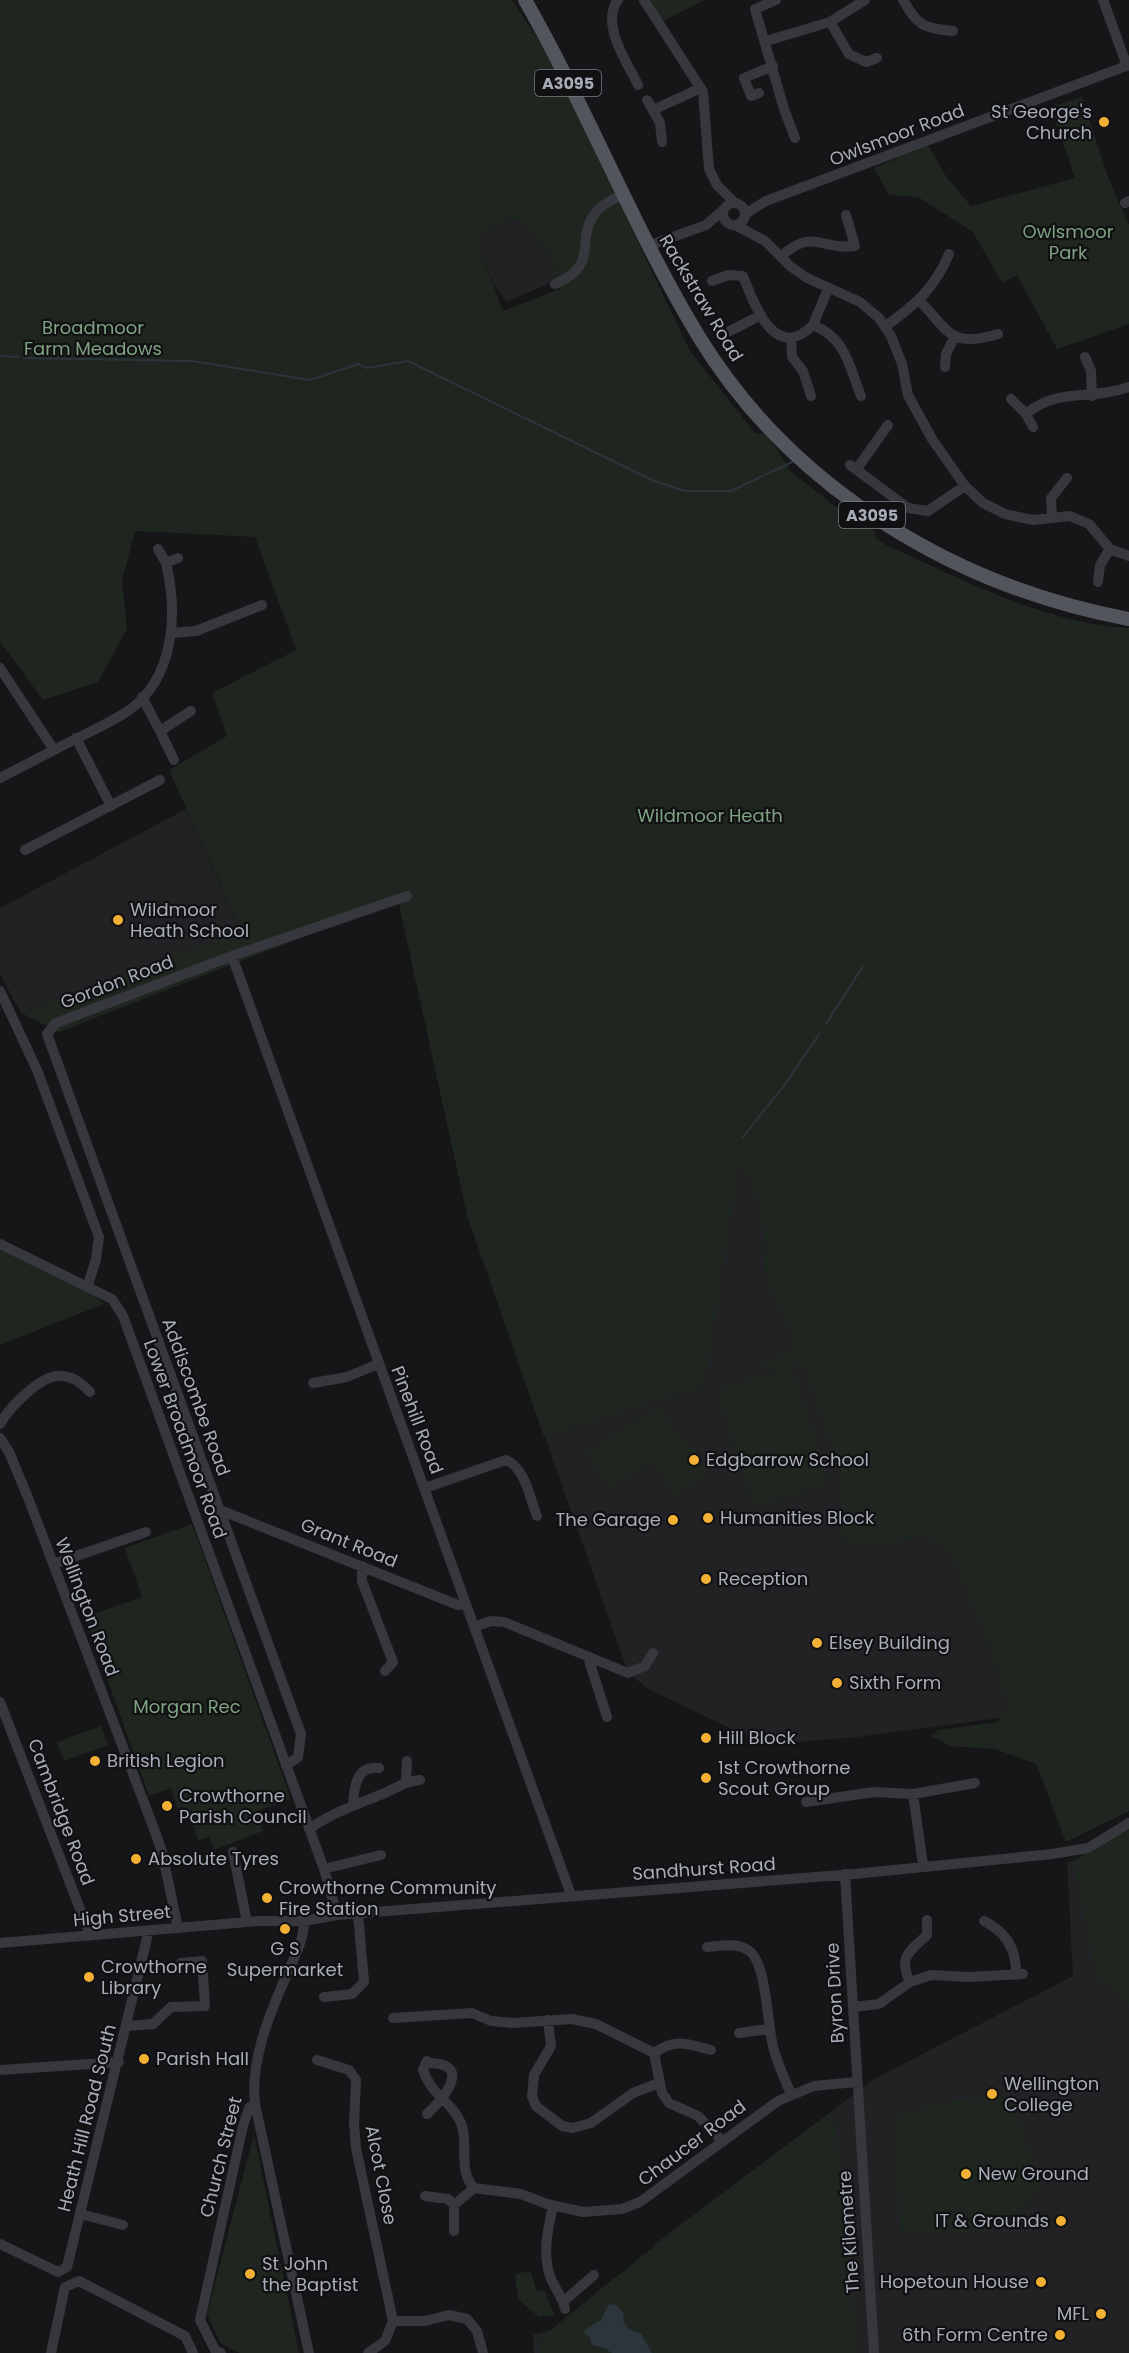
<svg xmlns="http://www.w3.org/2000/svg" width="1129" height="2353" font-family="Poppins,sans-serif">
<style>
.built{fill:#222225}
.green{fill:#1e261f;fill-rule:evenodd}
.water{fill:#2c353c}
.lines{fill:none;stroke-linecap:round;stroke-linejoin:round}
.stream{stroke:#2c353c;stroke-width:2}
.minor{stroke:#37383d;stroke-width:10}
.major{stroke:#53555c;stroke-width:14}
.poi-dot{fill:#f2b134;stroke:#111113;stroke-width:2}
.labels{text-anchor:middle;stroke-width:4.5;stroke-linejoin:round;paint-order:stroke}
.shield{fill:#111113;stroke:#7b7e86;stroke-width:1.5}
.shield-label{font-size:16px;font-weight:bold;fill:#a8adb8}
.poi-label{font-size:18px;fill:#a8adb8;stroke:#111113;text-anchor:start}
.street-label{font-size:18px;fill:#a8adb8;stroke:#111113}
.park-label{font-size:18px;fill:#7fa381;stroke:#111113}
</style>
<rect width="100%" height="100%" fill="#161618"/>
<path class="built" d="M 511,219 L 521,220 L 550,255 L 557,280 L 506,302 L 494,284 L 483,257 L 482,235 Z
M 186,809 L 241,932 L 21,1013 L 0,974 L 0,908 Z
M 743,1138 L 949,1483 L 1022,1715 L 857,1737 L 772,1744 L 732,1729 L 650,1690 L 628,1673 L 467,1215 Z
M 1081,1859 L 1129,1921 L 1129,2353 L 534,2353 L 533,2335 L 605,2316 L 656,2243 L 876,2078 L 1073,1976 L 1067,1862 Z"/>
<path class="green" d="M 0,0 L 512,0 L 548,54 L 690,351 L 755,433 L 767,434 L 788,466 L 788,469 L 836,507 L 850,509 L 876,532 L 873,535 L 884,544 C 957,577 1048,625 1129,628 L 1129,1811 L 1066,1842 L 1036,1764 L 995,1749 L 950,1746 L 931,1736 L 938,1730 L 998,1722 L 1007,1704 L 991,1651 L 956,1566 L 942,1546 L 922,1537 L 863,1547 L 841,1539 C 849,1482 820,1419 803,1364 L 792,1365 L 830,1483 L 754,1508 L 715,1390 L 789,1366 L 765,1370 L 761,1364 L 790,1351 L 795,1338 C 782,1317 768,1291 764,1266 C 763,1260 765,1253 765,1247 C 764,1228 754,1176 739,1164 L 705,1386 L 544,1437 L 467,1215 L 398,900 L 59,1032 L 21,1013 L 241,931 L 169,770 L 227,736 L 212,693 L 296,650 L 255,537 L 135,531 L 122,580 L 127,629 L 98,682 L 43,700 L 0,642 ZM 511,219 L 521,221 L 550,255 L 560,291 L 557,290 L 503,311 L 483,257 L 482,235 Z
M 647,0 L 705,0 L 661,22 Z
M 1082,97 L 1107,174 L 1129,225 L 1129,324 L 1057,349 L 1017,275 L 1002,283 L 973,232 L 918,197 L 889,195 L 874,168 L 928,145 L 947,178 L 971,206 L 1075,178 L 1051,107 Z
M 0,1247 L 86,1289 L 104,1304 L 0,1345 Z
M 660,1405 L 683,1441 L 687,1439 L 710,1474 L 675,1497 L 652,1462 L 609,1490 L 585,1453 Z
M 192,1524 L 291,1799 L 257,1811 L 263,1831 L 214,1850 L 209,1837 L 198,1840 L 188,1812 L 180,1815 L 171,1788 L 149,1796 L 85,1617 L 142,1597 L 125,1548 Z
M 101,1726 L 108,1745 L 64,1761 L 57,1742 Z
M 1129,1827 L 1129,2004 L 1096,1977 L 1073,1861 Z
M 999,2097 L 1010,2099 L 1015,2106 L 1032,2158 L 1039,2189 C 1029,2201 1021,2216 1007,2224 C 985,2235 927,2233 901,2235 L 894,2136 L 897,2117 C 930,2101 963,2099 999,2097 Z
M 834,2110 L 858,2353 L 540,2353 L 539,2340 C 635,2259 734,2184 834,2110 Z
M 254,2134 L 299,2353 L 240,2353 L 220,2343 L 207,2314 Z
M 531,2271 L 536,2290 L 545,2291 L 554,2315 L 539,2317 L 518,2299 L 515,2274 Z"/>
<path class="water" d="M 609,2304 L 616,2305 L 623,2313 L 624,2323 L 629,2329 L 641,2334 L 652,2353 L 612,2353 L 605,2348 L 591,2345 L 591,2339 L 583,2331 L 601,2320 Z"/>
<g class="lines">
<path class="stream" d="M 0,356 L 18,357
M 24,358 L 192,361 L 310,380 L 358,364 L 367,368 L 408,361 L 654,481 L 685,491 L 731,491 L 794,461
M 826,1024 L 863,966
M 743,1137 L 786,1083 L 820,1033"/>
<path class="minor" d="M 618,0 C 600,24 627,62 638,85
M 644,0 L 703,92 L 709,169 L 717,185 L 734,202
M 776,0 L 755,9 L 784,109 L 795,138
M 903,0 C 918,26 923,28 953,31
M 1103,0 L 1127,66
M 830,22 L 849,54 L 866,62 L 877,58
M 766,41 L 830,22 L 865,0
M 759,93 L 751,96 L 744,78 L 773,66
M 647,100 L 660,123 L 662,142
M 655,109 L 701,88
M723 214a11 11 0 1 1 22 0a11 11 0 1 1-22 0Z
M 1125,203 L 1129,201
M 745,214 L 766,201 L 1129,65
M 735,225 L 765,241 L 790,266 L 807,278 L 860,302 L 879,318 L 891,336 L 902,364 L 908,395 L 932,439 L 965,486 L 983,503 L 1005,514 L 1033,520 L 1070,516 L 1089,524 L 1110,549 L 1129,556
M 648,246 L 706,225 L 722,211
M 781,256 C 815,227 819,251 855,246 L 846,215
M 712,281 L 728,275 L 743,276 C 755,306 775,363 813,325 C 846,338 849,366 861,396
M 555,284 C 603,264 572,238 598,210 C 604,203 614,199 622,195
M 920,301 C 950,333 951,348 998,334
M 813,325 L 828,289
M 886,326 C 917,303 934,289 949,254
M 730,331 L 761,315
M 791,339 L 792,357 L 803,371 L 811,396
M 1085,357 L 1091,371 L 1092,396
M 945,367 L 946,354 L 954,338
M 1011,399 L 1026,414
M 1033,427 L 1026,414 C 1058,387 1090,401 1129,387
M 850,465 L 908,508 L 928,511 L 965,486
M 856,470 L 888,425
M 1052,518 L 1051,498 L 1067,478
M 158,549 L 166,563
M 1098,582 L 1100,565 L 1110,549
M 172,633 L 196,631 L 262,605
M 0,668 L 54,750 C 78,737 105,726 128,711 C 175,678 178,613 166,563 L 178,558
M 142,697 L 160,731 L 191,711
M 160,731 L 174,760
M 76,738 L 111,806
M 0,778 L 54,750
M 25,850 L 160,780
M 232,956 L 571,1895
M 0,991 L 37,1070 L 99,1237 L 96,1259 L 88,1285
M 0,1244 L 112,1299 L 123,1316 L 324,1869 L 337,1915
M 313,1383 L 347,1377 L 378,1364
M 0,1424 C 9,1408 42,1373 62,1376 C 75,1377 82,1384 90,1392
M 0,1438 L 9,1452 L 27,1495 L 154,1829 L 162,1852 L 178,1928
M 425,1488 L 506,1460 C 525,1467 530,1499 537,1516
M 220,1510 L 458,1605 L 466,1604
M 53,1564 L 146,1532
M 362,1566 L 362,1581 L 393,1662 L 385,1671
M 474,1627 L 491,1621 L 504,1622 L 628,1673 L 645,1666 L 653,1653
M 588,1657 L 607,1717
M 0,1702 L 90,1935
M 286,1766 L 298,1757 L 301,1734 L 47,1034 L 56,1023 L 232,956 L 407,896
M 406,1781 L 407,1761
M 913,1794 L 923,1865
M 806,1802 L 874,1792 L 913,1794 L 975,1783
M 353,1805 C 354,1788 356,1765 379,1768
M 309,1829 C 333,1812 358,1804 385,1793 C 398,1787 405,1781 420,1780
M 233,1852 L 247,1922
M 324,1869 L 381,1855
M 845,1874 L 874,2353
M 304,1921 C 304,1940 294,1958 287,1974 C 270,2013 250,2060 255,2104 L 309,2353
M 984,1921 C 1006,1932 1017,1950 1016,1975
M 0,1943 L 260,1921 L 304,1921 L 337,1915 L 854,1874 L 1052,1854 L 1088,1848 L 1129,1823
M 707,1947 C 720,1946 736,1942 748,1950 C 767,1961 767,2025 773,2046 C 777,2063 784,2078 791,2094
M 910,1982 C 898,1957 909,1952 927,1935 L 927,1920
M 324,1997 L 352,1994 L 364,1982 L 358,1914
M 853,2007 L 879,2004 L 910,1982 L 931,1975 L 969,1977 L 1023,1974
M 393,2018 L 472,2013 L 491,2021 L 513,2023 L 572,2019 L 596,2024 L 654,2053 L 662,2093 L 669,2103 L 698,2116 L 723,2142
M 548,2020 L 551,2046 L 534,2075 L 532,2096 L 536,2106 L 562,2126 L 573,2128 L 591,2123 L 633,2093 L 659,2083
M 128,2026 L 153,2024 L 171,2007 L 205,2006 L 202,1961 L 181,1963
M 739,2033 L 769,2029
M 654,2053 C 676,2038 687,2044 711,2050
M 317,2060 L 349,2070 L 356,2080 L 354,2124 L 356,2148 L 393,2321 L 385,2341 L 368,2353
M 427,2061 L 423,2070 C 431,2094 449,2100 459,2119 C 471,2141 456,2169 474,2188 L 521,2194 L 547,2204 L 583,2212 L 622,2209 L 640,2202 L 778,2101 L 814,2086 L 856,2082
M 426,2063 C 474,2062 445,2097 427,2114
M 0,2070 L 119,2062
M 425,2196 L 448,2199 L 454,2205 L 454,2231
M 454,2205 L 474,2188
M 553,2206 C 548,2229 542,2253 550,2276 C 554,2288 563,2297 565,2309
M 80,2214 L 123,2225
M 0,2244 L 58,2272 L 67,2267 L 149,1930
M 564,2301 L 594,2275
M 393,2321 L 425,2321 L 449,2315 L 467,2319 L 477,2331 L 483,2353
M 51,2353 L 65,2287 L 79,2281 L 185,2336 L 193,2353
M 221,2353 L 215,2350 L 200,2320 L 243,2126 L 249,2108 L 255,2104"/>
<path class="major" d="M 525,0 C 588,110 633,228 699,337 C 792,489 956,587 1129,619"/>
</g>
<g class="poi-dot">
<circle cx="1104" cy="122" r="6"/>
<circle cx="118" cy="920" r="6"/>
<circle cx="694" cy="1460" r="6"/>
<circle cx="708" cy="1518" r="6"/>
<circle cx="673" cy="1520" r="6"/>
<circle cx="706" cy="1579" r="6"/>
<circle cx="817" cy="1643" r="6"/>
<circle cx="837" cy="1683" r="6"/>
<circle cx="706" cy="1738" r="6"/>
<circle cx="95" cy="1761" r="6"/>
<circle cx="706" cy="1778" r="6"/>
<circle cx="167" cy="1806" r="6"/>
<circle cx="136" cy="1859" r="6"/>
<circle cx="267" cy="1898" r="6"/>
<circle cx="285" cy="1929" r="6"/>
<circle cx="89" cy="1977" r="6"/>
<circle cx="144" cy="2059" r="6"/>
<circle cx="992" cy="2094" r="6"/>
<circle cx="966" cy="2174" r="6"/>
<circle cx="1061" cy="2221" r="6"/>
<circle cx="250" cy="2274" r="6"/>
<circle cx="1041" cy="2282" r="6"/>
<circle cx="1101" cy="2314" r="6"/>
<circle cx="1060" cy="2335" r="6"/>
</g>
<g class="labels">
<g class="shield">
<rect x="535" y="70" width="66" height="26" rx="4.5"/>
<rect x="839" y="502" width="66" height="26" rx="4.5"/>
</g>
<g class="shield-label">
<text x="568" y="89">A3095</text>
<text x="872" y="521">A3095</text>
</g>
<g class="poi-label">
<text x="1092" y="118" text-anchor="end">St George's<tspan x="1092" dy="21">Church</tspan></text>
<text x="130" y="916">Wildmoor<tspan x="130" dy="21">Heath School</tspan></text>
<text x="706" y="1466">Edgbarrow School</text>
<text x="720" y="1524">Humanities Block</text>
<text x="661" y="1526" text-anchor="end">The Garage</text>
<text x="718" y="1585">Reception</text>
<text x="829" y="1649">Elsey Building</text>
<text x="849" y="1689">Sixth Form</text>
<text x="718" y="1744">Hill Block</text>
<text x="107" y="1767">British Legion</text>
<text x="718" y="1774">1st Crowthorne<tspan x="718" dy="21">Scout Group</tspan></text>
<text x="179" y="1802">Crowthorne<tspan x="179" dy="21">Parish Council</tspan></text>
<text x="148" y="1865">Absolute Tyres</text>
<text x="279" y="1894">Crowthorne Community<tspan x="279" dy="21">Fire Station</tspan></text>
<text x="285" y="1955" text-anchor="middle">G S<tspan x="285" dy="21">Supermarket</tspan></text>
<text x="101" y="1973">Crowthorne<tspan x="101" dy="21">Library</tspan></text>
<text x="156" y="2065">Parish Hall</text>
<text x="1004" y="2090">Wellington<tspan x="1004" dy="21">College</tspan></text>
<text x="978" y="2180">New Ground</text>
<text x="1049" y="2227" text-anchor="end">IT &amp; Grounds</text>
<text x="262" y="2270">St John<tspan x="262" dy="21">the Baptist</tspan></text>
<text x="1029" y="2288" text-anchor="end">Hopetoun House</text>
<text x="1089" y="2320" text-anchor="end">MFL</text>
<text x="1048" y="2341" text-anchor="end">6th Form Centre</text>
</g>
<g class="street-label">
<text transform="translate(897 135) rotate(-21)" y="6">Owlsmoor Road</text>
<text transform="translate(701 298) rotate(59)" y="6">Rackstraw Road</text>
<text transform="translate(117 982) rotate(-21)" y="6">Gordon Road</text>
<text transform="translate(196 1397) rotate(70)" y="6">Addiscombe Road</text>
<text transform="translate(417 1420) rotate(69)" y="6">Pinehill Road</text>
<text transform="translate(185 1439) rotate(70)" y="6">Lower Broadmoor Road</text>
<text transform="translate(349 1543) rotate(22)" y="6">Grant Road</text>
<text transform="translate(87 1607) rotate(69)" y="6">Wellington Road</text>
<text transform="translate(61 1812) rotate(69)" y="6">Cambridge Road</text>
<text transform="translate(704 1869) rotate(-4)" y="6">Sandhurst Road</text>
<text transform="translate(122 1916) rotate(-5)" y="6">High Street</text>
<text transform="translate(835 1993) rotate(-93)" y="6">Byron Drive</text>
<text transform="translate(87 2118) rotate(-76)" y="6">Heath Hill Road South</text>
<text transform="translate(692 2143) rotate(-37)" y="6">Chaucer Road</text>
<text transform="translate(221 2157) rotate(-76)" y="6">Church Street</text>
<text transform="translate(381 2175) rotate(79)" y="6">Alcot Close</text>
<text transform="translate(849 2232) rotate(-94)" y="6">The Kilometre</text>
</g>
<g class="park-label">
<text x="1068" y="238">Owlsmoor<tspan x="1068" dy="21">Park</tspan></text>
<text x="93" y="334">Broadmoor<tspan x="93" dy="21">Farm Meadows</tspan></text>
<text x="710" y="822">Wildmoor Heath</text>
<text x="187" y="1713">Morgan Rec</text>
</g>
</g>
</svg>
